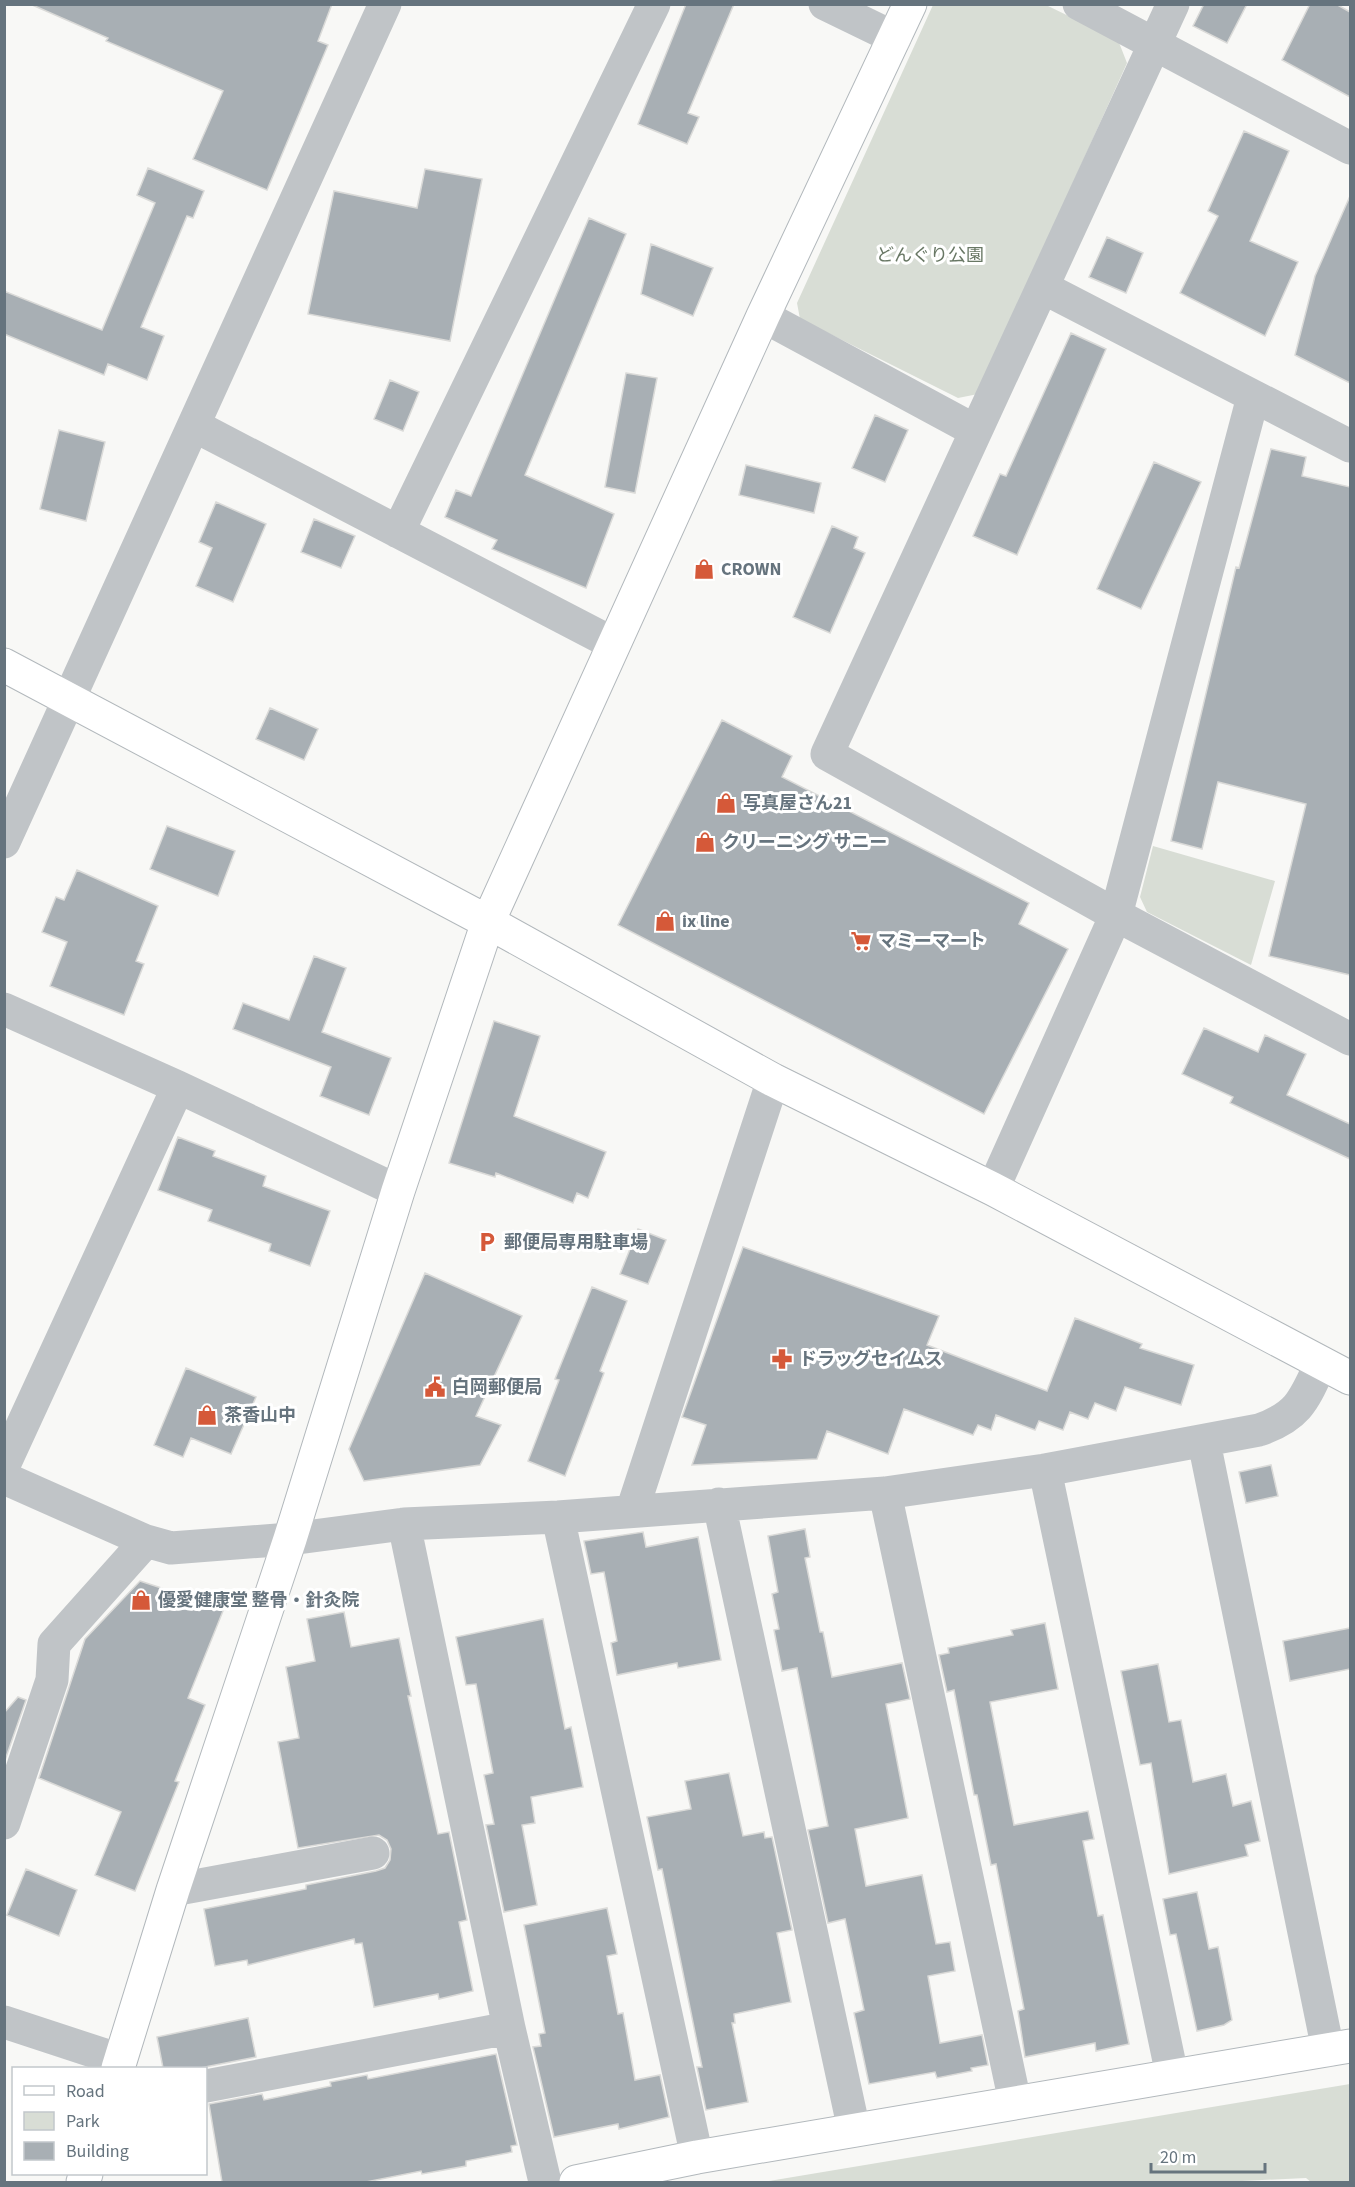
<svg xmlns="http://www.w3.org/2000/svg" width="1355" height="2187" font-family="'Source Sans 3','Noto Sans JP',sans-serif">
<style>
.green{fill:#d8ddd5}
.building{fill:#a8afb4;stroke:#dadad8;stroke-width:1.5}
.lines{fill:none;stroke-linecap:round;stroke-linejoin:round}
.secondary-casing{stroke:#b2b8bc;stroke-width:35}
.street{stroke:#c0c4c7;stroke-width:33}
.secondary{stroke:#fff;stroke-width:33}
.labels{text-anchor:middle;stroke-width:6;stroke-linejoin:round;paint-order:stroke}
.park-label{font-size:18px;fill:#687764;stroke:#fff}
.poi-label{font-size:18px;font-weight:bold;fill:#66747e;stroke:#fff;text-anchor:start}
</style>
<rect width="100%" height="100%" fill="#f8f8f6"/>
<path class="green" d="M 933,5 L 1046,5 L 1118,40 L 1127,63 L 978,394 L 958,398 L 800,319 L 797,303 Z
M 1153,846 L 1275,881 L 1251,965 L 1147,912 L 1140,897 Z
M 1350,2084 L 1350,2182 L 1311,2182 L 1306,2178 L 1222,2182 L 763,2182 Z"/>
<path class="building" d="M 30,4 L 332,4 L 318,41 L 328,45 L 267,190 L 193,159 L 223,91 L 106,41 L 108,38 Z
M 686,4 L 734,4 L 688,113 L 699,117 L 687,144 L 638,124 Z
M 1204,4 L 1247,4 L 1227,43 L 1193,26 Z
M 1310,4 L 1336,4 L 1350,12 L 1350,97 L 1282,60 Z
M 1244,131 L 1289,151 L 1250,241 L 1298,262 L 1265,336 L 1180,293 L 1218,216 L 1208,211 Z
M 148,168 L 204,191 L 193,218 L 187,216 L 141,327 L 164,336 L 147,380 L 108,364 L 104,375 L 4,334 L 4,291 L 102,330 L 155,203 L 137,195 Z
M 425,169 L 482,179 L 450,341 L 308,314 L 334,191 L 417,208 Z
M 1350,196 L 1350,383 L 1295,355 L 1315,276 Z
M 589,218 L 626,234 L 525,475 L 614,514 L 586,588 L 492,549 L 497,540 L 445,517 L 456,490 L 471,496 Z
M 1107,237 L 1143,253 L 1126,293 L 1089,277 Z
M 651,244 L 713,268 L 693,316 L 641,294 Z
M 1071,333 L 1106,349 L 1017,555 L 973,536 L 1000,474 L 1006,476 Z
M 626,373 L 657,378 L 635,493 L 605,487 Z
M 390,380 L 419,392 L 403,431 L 374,419 Z
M 875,415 L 908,430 L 885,482 L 852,468 Z
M 59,430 L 105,442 L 86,521 L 40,509 Z
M 1271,449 L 1306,457 L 1302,476 L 1350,487 L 1350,975 L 1269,956 L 1306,804 L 1218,782 L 1202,849 L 1171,841 L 1236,567 L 1239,568 Z
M 1154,462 L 1201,482 L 1141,609 L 1097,589 Z
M 746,465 L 821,483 L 814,513 L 739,495 Z
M 216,502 L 266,524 L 233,602 L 196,586 L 212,548 L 199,542 Z
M 314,519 L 355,536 L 341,568 L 301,552 Z
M 832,526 L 858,537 L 854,548 L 865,553 L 830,633 L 793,617 Z
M 270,708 L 318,729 L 304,760 L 256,739 Z
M 722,720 L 792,756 L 782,777 L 1029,903 L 1019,924 L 1068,949 L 984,1114 L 618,925 Z
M 167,826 L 235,851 L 218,896 L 150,869 Z
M 77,870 L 158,906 L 136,961 L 144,964 L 124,1015 L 50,986 L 67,942 L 42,932 L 56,897 L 64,900 Z
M 314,956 L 346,968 L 322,1032 L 391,1058 L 369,1115 L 320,1096 L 331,1067 L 233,1029 L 243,1003 L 289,1020 Z
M 494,1021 L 540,1036 L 514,1116 L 606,1152 L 588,1198 L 577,1193 L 573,1203 L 496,1173 L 495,1177 L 449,1163 Z
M 1204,1028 L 1258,1052 L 1265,1035 L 1306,1054 L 1287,1095 L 1350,1124 L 1350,1159 L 1230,1103 L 1233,1097 L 1182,1074 Z
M 178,1137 L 215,1151 L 213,1156 L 266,1176 L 263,1186 L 330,1211 L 310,1266 L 269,1251 L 271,1244 L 208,1221 L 212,1210 L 158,1190 Z
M 638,1229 L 666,1240 L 648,1284 L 620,1274 Z
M 743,1247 L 939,1316 L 927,1345 L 1047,1391 L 1075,1318 L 1142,1344 L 1140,1348 L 1194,1365 L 1181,1405 L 1125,1387 L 1116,1411 L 1095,1403 L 1088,1419 L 1070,1412 L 1063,1430 L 1039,1421 L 1035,1430 L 996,1415 L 991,1430 L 978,1425 L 973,1435 L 904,1409 L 888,1454 L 827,1431 L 817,1459 L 692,1465 L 706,1425 L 682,1417 Z
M 425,1273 L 522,1316 L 476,1416 L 501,1425 L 480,1465 L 364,1481 L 349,1449 Z
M 592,1287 L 627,1301 L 600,1371 L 604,1373 L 565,1476 L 528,1461 L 559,1380 L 555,1379 Z
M 186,1368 L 256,1397 L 231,1454 L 191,1438 L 183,1457 L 154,1445 Z
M 1271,1465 L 1278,1496 L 1246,1503 L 1239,1472 Z
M 805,1529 L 810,1557 L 805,1558 L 820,1632 L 823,1632 L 832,1677 L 902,1663 L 910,1699 L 886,1704 L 908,1818 L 855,1829 L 866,1886 L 922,1875 L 936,1944 L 950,1942 L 955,1971 L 928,1976 L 940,2043 L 982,2035 L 988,2065 L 971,2068 L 972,2071 L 937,2078 L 935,2072 L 869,2084 L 854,2013 L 864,2010 L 845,1919 L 828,1923 L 808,1830 L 828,1826 L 797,1668 L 782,1671 L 774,1630 L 779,1629 L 772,1594 L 778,1592 L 768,1536 Z
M 643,1532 L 646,1547 L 698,1537 L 721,1660 L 678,1668 L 677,1663 L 617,1675 L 611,1643 L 617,1641 L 604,1572 L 591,1574 L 584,1541 Z
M 140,1581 L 192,1598 L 194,1593 L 225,1606 L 188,1698 L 205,1705 L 175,1781 L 179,1782 L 135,1891 L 95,1875 L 121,1812 L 39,1778 L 85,1639 Z
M 344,1612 L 351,1647 L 399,1638 L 411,1696 L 408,1696 L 438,1834 L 449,1832 L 467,1920 L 459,1922 L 473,1991 L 439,1999 L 438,1994 L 374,2007 L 362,1943 L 355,1944 L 354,1939 L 248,1965 L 247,1960 L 215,1966 L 204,1909 L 306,1889 L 306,1885 L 376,1871 L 385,1868 L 390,1860 L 391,1849 L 387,1840 L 379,1835 L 298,1848 L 278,1742 L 299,1738 L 286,1667 L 315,1661 L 307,1619 Z
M 543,1619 L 565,1729 L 571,1727 L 583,1787 L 531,1797 L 535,1823 L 522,1825 L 537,1905 L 504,1912 L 486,1825 L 494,1824 L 484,1775 L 493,1773 L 476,1684 L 466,1685 L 456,1637 Z
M 1045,1623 L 1058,1689 L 990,1702 L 1014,1825 L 1088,1811 L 1094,1839 L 1083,1841 L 1098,1916 L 1103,1915 L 1129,2044 L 1096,2051 L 1095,2043 L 1025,2057 L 1018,2011 L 1024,2009 L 996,1864 L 991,1865 L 977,1795 L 974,1795 L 954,1690 L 947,1692 L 939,1655 L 949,1653 L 948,1648 L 1013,1635 L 1011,1630 Z
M 1350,1628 L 1350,1669 L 1290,1681 L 1283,1641 Z
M 1158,1664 L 1169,1722 L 1181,1720 L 1193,1782 L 1226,1774 L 1233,1806 L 1251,1801 L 1260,1841 L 1245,1845 L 1248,1856 L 1169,1874 L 1151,1763 L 1140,1765 L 1121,1671 Z
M 18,1697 L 26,1700 L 4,1763 L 4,1713 Z
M 729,1773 L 743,1836 L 764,1832 L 765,1838 L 772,1837 L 792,1930 L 777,1933 L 791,2002 L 734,2014 L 735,2023 L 732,2023 L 748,2102 L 706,2110 L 697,2067 L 702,2067 L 662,1869 L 658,1870 L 647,1817 L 691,1809 L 685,1781 Z
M 26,1869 L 77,1890 L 59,1936 L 7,1915 Z
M 1197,1892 L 1209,1949 L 1218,1947 L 1232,2020 L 1224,2025 L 1197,2031 L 1176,1934 L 1170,1935 L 1163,1899 Z
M 607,1908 L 617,1954 L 607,1956 L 618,2014 L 623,2013 L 635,2080 L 660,2075 L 669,2117 L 619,2129 L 618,2124 L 554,2137 L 533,2047 L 541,2046 L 539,2034 L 545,2033 L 524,1925 Z
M 248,2018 L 256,2057 L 200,2068 L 163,2068 L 157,2037 Z
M 496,2054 L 517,2145 L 511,2146 L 512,2152 L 466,2161 L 466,2166 L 422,2174 L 421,2171 L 366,2182 L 222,2182 L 209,2104 L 262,2094 L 264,2100 L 331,2086 L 330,2082 L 367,2075 L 368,2079 Z"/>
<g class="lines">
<g class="secondary-casing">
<path id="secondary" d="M 4,665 L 488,922 L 773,1080 L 993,1189 L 1350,1378
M 118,2068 L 173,1890 L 290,1539 L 398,1191 L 488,922 L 763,316 L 910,4
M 83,2182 L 86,2174
M 576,2182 L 697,2157 L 1350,2046"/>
</g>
<path class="street" d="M 825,4 L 895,38
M 1079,4 L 1350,148
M 1173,4 L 827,754 L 1116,915 L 1350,1039
M 1044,288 L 1350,446
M 763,316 L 974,430
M 195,426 L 612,643
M 398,532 L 654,4
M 4,842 L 385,4
M 4,1009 L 178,1087 L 398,1191
M 993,1189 L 1116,915 L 1253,397
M 1204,1442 L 1328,2050
M 4,1465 L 178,1087
M 1045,1470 L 1172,2075
M 4,1478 L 146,1541 L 171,1548 L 290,1539 L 404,1524 L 558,1517 L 885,1493 L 1045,1470 L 1259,1430 C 1299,1416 1304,1400 1321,1363
M 885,1493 L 1015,2102
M 719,1504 L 854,2130
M 632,1511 L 773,1080
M 558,1517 L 697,2157
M 404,1524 L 509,2028 L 545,2182
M 4,1823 L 52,1680 L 54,1644 L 146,1541
M 173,1890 L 373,1853
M 4,2022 L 120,2060
M 206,2086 L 509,2028"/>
<use href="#secondary" class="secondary"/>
</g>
<defs>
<g id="shop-bare" transform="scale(1.62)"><path d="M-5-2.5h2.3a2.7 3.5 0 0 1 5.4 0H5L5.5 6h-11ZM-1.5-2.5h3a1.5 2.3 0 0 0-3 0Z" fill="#d55939" stroke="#fff" stroke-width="2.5" paint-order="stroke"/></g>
<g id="supermarket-bare" transform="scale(1.62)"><path d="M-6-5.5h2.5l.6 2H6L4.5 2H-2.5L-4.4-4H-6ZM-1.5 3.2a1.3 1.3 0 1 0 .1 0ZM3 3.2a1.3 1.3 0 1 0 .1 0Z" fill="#d55939" stroke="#fff" stroke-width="2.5" paint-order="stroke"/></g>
<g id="parking-bare" transform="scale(1.62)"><path d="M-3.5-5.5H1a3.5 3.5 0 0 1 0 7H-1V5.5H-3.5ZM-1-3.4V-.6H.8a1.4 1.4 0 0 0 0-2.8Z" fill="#d55939" stroke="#fff" stroke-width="2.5" paint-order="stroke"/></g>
<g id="pharmacy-bare" transform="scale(1.62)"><path d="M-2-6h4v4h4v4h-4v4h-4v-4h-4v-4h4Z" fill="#d55939" stroke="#fff" stroke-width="2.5" paint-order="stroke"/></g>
<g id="civic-bare" transform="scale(1.62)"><path d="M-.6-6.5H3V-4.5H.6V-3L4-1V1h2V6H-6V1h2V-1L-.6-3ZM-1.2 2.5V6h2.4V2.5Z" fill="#d55939" stroke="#fff" stroke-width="2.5" paint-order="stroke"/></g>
</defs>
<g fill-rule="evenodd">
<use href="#shop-bare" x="704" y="569"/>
<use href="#shop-bare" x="726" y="803"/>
<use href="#shop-bare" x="705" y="842"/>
<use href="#shop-bare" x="665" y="921"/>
<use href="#supermarket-bare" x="861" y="941"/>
<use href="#parking-bare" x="487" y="1242"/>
<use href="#pharmacy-bare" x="782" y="1359"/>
<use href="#civic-bare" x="435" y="1387"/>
<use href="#shop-bare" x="207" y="1415"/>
<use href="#shop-bare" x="141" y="1600"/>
</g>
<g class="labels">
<g class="park-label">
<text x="930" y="261">どんぐり公園</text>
</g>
<g class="poi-label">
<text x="721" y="575">CROWN</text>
<text x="743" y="809">写真屋さん21</text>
<text x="722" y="848">クリーニング サニー</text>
<text x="682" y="927">ix line</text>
<text x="878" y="947">マミーマート</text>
<text x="504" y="1248">郵便局専用駐車場</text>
<text x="799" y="1365">ドラッグセイムス</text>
<text x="452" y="1393">白岡郵便局</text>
<text x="224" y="1421">茶香山中</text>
<text x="158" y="1606">優愛健康堂 整骨・針灸院</text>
</g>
</g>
<rect width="1355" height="2187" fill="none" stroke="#66747e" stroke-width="12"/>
<rect x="12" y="2067" width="195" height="108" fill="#ffffff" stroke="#c2c7cb" stroke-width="1.5"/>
<rect x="24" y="2086" width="30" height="9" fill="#ffffff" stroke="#c2c7cb" stroke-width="1.5"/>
<text x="66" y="2097" font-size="18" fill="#66747e">Road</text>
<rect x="24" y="2112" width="30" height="18" fill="#d8ddd5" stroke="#c2c7cb" stroke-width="1.5"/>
<text x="66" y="2127" font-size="18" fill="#66747e">Park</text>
<rect x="24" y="2142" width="30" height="18" fill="#a8afb4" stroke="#c2c7cb" stroke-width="1.5"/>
<text x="66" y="2157" font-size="18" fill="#66747e">Building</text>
<path d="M1151 2163v9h114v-9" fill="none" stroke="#66747e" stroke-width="3"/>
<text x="1160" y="2163" font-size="18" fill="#66747e" stroke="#ffffff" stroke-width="4.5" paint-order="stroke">20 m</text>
</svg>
